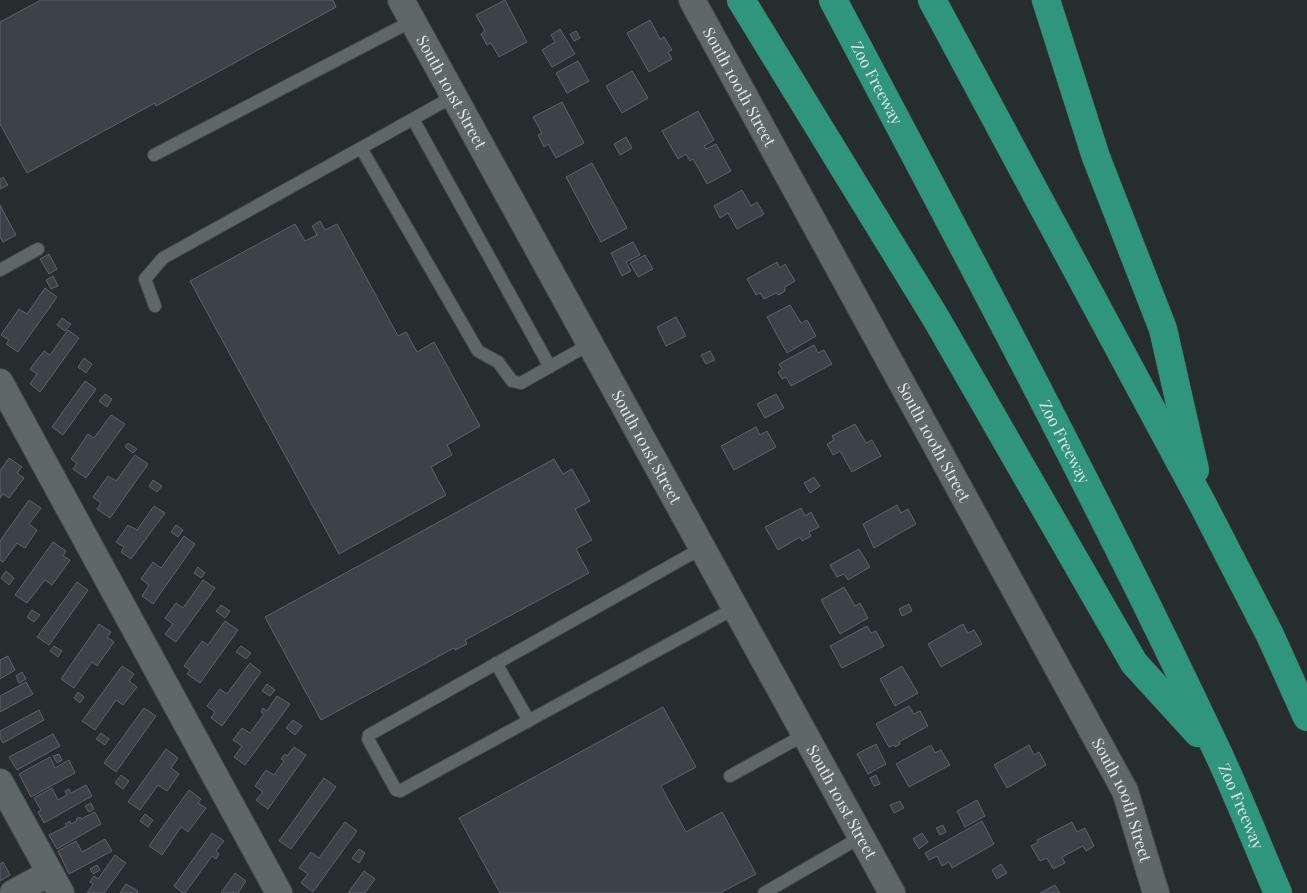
<svg xmlns="http://www.w3.org/2000/svg" width="1307" height="893" font-family="'Playfair Display',serif">
<style>
.building{fill:#3c4246;stroke:#5d6368}
.lines{fill:none;stroke-linecap:round;stroke-linejoin:round}
.lane-casing{stroke:#424949;stroke-width:14}
.street-casing{stroke:#424949;stroke-width:28}
.highway-casing{stroke:#424949;stroke-width:29}
.lane{stroke:#5f6869;stroke-width:12}
.street{stroke:#5f6869;stroke-width:26}
.highway{stroke:#2f957b;stroke-width:28}
.labels{text-anchor:middle;stroke-width:4;stroke-linejoin:round;paint-order:stroke}
.street-label{font-size:16px;fill:#e5eaea;stroke:#1c2425}
</style>
<rect width="100%" height="100%" fill="#262d2e"/>
<path class="building" d="M 41,0 L 333,0 L 336,7 L 156,106 L 155,103 L 27,173 L 0,124 L 0,22 Z
M 505,0 L 527,42 L 499,57 L 491,43 L 487,45 L 481,34 L 485,31 L 476,15 Z
M 650,20 L 660,39 L 664,37 L 672,50 L 668,52 L 672,59 L 649,72 L 627,33 Z
M 560,29 L 575,54 L 552,67 L 542,50 L 555,42 L 551,35 Z
M 576,31 L 580,38 L 574,41 L 570,34 Z
M 578,61 L 589,81 L 567,93 L 556,73 Z
M 632,71 L 648,98 L 622,113 L 606,86 Z
M 562,102 L 584,143 L 556,158 L 548,144 L 544,147 L 538,135 L 542,133 L 533,117 Z
M 698,111 L 714,140 L 704,146 L 706,149 L 716,144 L 731,171 L 707,184 L 693,159 L 690,161 L 686,154 L 678,159 L 662,131 Z
M 626,137 L 632,148 L 620,155 L 614,144 Z
M 592,163 L 627,228 L 601,242 L 566,177 Z
M 3,177 L 8,185 L 0,189 L 0,179 Z
M 742,190 L 751,206 L 757,202 L 764,214 L 737,229 L 728,213 L 720,218 L 714,206 Z
M 0,205 L 16,235 L 3,242 L 0,237 Z
M 320,221 L 325,230 L 337,224 L 398,336 L 406,332 L 417,352 L 434,342 L 480,426 L 447,445 L 452,455 L 431,467 L 446,495 L 339,554 L 190,281 L 295,224 L 305,241 L 317,235 L 312,226 Z
M 633,242 L 640,255 L 626,262 L 631,271 L 622,276 L 611,253 Z
M 49,254 L 57,269 L 49,274 L 40,259 Z
M 645,255 L 653,269 L 638,277 L 630,263 Z
M 777,262 L 780,268 L 785,264 L 795,281 L 785,287 L 785,291 L 779,295 L 776,293 L 764,299 L 760,293 L 756,295 L 747,279 Z
M 53,276 L 58,286 L 51,289 L 46,280 Z
M 45,288 L 57,297 L 18,352 L 6,344 L 9,340 L 1,335 L 19,309 L 27,314 Z
M 790,305 L 801,323 L 807,320 L 816,336 L 787,353 L 767,317 Z
M 676,317 L 686,336 L 666,346 L 657,327 Z
M 62,318 L 71,324 L 65,331 L 57,325 Z
M 68,330 L 79,338 L 40,392 L 30,384 L 37,374 L 30,369 L 44,351 L 50,355 Z
M 814,345 L 818,353 L 824,350 L 832,364 L 791,386 L 786,377 L 782,379 L 778,372 L 782,369 L 779,364 Z
M 710,351 L 715,360 L 706,364 L 701,355 Z
M 84,358 L 92,364 L 86,373 L 78,367 Z
M 85,381 L 96,389 L 63,435 L 52,427 Z
M 105,394 L 112,399 L 107,407 L 99,401 Z
M 776,394 L 784,408 L 765,418 L 757,404 Z
M 111,415 L 125,424 L 86,478 L 73,469 L 77,463 L 71,459 L 88,434 L 94,438 Z
M 855,424 L 866,443 L 872,440 L 881,456 L 852,472 L 840,451 L 833,455 L 827,444 L 834,440 L 832,436 Z
M 756,427 L 760,435 L 767,431 L 776,447 L 734,470 L 721,446 Z
M 128,443 L 137,449 L 133,453 L 125,447 Z
M 135,455 L 148,464 L 110,518 L 97,509 L 101,503 L 93,497 L 108,476 L 116,481 Z
M 9,458 L 22,467 L 17,473 L 24,478 L 9,498 L 3,494 L 0,498 L 0,471 Z
M 554,459 L 563,474 L 572,469 L 590,501 L 575,509 L 592,540 L 576,549 L 589,573 L 465,640 L 467,644 L 455,650 L 454,648 L 321,720 L 265,617 Z
M 814,477 L 820,486 L 810,493 L 804,483 Z
M 153,480 L 162,486 L 157,492 L 149,486 Z
M 29,500 L 41,508 L 29,524 L 37,530 L 25,548 L 17,543 L 3,562 L 0,560 L 0,541 Z
M 897,505 L 901,513 L 908,509 L 916,524 L 874,548 L 863,524 Z
M 154,506 L 165,513 L 131,559 L 121,552 L 124,547 L 116,542 L 128,525 L 137,530 Z
M 801,508 L 805,516 L 811,512 L 819,527 L 809,532 L 811,536 L 802,541 L 800,537 L 778,550 L 765,527 Z
M 176,525 L 183,530 L 178,537 L 171,532 Z
M 184,536 L 195,544 L 153,604 L 142,596 L 149,585 L 141,579 L 153,562 L 161,568 Z
M 53,542 L 66,551 L 63,556 L 70,560 L 52,585 L 45,580 L 27,603 L 15,595 Z
M 859,549 L 870,567 L 848,580 L 844,574 L 837,577 L 830,565 Z
M 198,567 L 205,573 L 201,578 L 194,573 Z
M 6,571 L 14,578 L 9,585 L 1,578 Z
M 203,580 L 215,588 L 176,642 L 165,634 L 173,624 L 165,618 L 176,603 L 183,608 Z
M 77,582 L 88,590 L 49,645 L 37,637 Z
M 844,587 L 855,606 L 860,603 L 868,618 L 840,634 L 821,600 Z
M 909,604 L 912,611 L 902,616 L 899,609 Z
M 221,605 L 230,611 L 225,618 L 216,611 Z
M 32,610 L 40,615 L 34,622 L 27,617 Z
M 225,621 L 238,630 L 200,683 L 187,674 L 190,670 L 184,666 L 202,641 L 208,645 Z
M 99,624 L 111,632 L 107,637 L 114,642 L 97,666 L 92,662 L 74,688 L 61,679 Z
M 963,624 L 968,633 L 974,630 L 982,644 L 941,667 L 928,644 Z
M 867,626 L 871,633 L 876,631 L 884,646 L 842,668 L 830,646 Z
M 54,646 L 62,651 L 58,657 L 50,651 Z
M 241,646 L 251,653 L 246,659 L 236,652 Z
M 8,656 L 15,670 L 0,679 L 0,660 Z
M 250,663 L 261,672 L 222,726 L 211,718 L 215,712 L 207,706 L 220,689 L 227,694 Z
M 122,666 L 134,674 L 129,681 L 137,687 L 123,705 L 116,700 L 95,730 L 82,721 Z
M 902,666 L 918,693 L 895,706 L 880,679 Z
M 22,672 L 26,679 L 19,683 L 16,676 Z
M 26,682 L 33,694 L 0,712 L 0,696 Z
M 267,684 L 275,690 L 270,696 L 262,691 Z
M 78,692 L 84,697 L 80,703 L 74,698 Z
M 277,696 L 290,704 L 245,765 L 234,757 L 242,746 L 233,740 L 242,728 L 250,733 L 264,714 L 261,712 L 263,708 L 267,711 Z
M 909,706 L 914,714 L 920,711 L 928,726 L 899,742 L 900,744 L 895,747 L 894,745 L 889,747 L 876,724 Z
M 663,707 L 696,767 L 661,786 L 686,832 L 722,812 L 756,874 L 720,893 L 500,893 L 459,818 Z
M 144,708 L 156,716 L 116,772 L 104,763 Z
M 39,710 L 44,720 L 3,743 L 0,738 L 0,731 Z
M 293,720 L 302,726 L 295,735 L 286,728 Z
M 101,733 L 109,739 L 105,745 L 96,739 Z
M 53,734 L 60,746 L 17,770 L 9,757 Z
M 876,744 L 886,764 L 868,774 L 857,754 Z
M 931,745 L 935,753 L 941,750 L 950,765 L 909,787 L 896,764 Z
M 1029,745 L 1034,755 L 1039,752 L 1046,765 L 1007,788 L 994,765 Z
M 294,747 L 306,755 L 268,809 L 256,800 L 263,792 L 255,786 L 266,770 L 274,775 L 284,761 L 281,759 L 285,754 L 287,756 Z
M 166,749 L 178,758 L 171,768 L 179,774 L 167,791 L 158,785 L 140,810 L 128,802 Z
M 59,754 L 62,760 L 57,763 L 53,756 Z
M 50,757 L 55,768 L 69,760 L 75,773 L 31,797 L 19,774 Z
M 121,775 L 129,781 L 123,789 L 115,783 Z
M 876,775 L 880,784 L 874,786 L 870,778 Z
M 324,778 L 336,787 L 291,849 L 279,841 Z
M 86,785 L 92,796 L 44,823 L 38,812 L 41,810 L 34,798 L 52,788 L 58,800 L 67,795 L 65,791 L 69,789 L 71,793 Z
M 189,790 L 201,799 L 198,803 L 206,808 L 188,832 L 181,827 L 162,855 L 149,846 Z
M 977,800 L 985,816 L 965,827 L 957,811 Z
M 900,801 L 904,808 L 894,813 L 890,805 Z
M 91,803 L 94,809 L 89,812 L 85,806 Z
M 95,812 L 101,824 L 57,849 L 49,835 L 67,826 L 65,824 L 70,821 L 71,824 L 77,821 L 76,819 L 80,817 L 81,819 Z
M 145,814 L 153,820 L 148,827 L 140,821 Z
M 982,821 L 994,844 L 952,868 L 949,862 L 942,866 L 937,856 L 929,860 L 925,853 Z
M 345,822 L 357,831 L 313,892 L 301,883 L 308,874 L 299,868 L 311,852 L 319,858 Z
M 1072,822 L 1077,832 L 1085,828 L 1094,846 L 1086,851 L 1083,846 L 1062,857 L 1065,863 L 1053,869 L 1047,858 L 1040,861 L 1031,846 L 1038,842 L 1037,840 Z
M 943,825 L 946,832 L 940,835 L 936,828 Z
M 212,833 L 224,841 L 216,851 L 219,854 L 216,859 L 212,856 L 185,893 L 183,893 L 174,886 Z
M 922,833 L 928,842 L 919,849 L 913,839 Z
M 105,839 L 112,851 L 69,874 L 58,851 L 76,841 L 82,852 Z
M 359,849 L 365,853 L 359,863 L 352,858 Z
M 115,855 L 126,863 L 104,893 L 87,893 L 93,884 L 90,882 L 94,876 L 98,879 Z
M 3,862 L 10,875 L 0,881 L 0,864 Z
M 1001,864 L 1007,873 L 997,879 L 992,870 Z
M 97,865 L 100,870 L 93,874 L 90,869 Z
M 364,871 L 375,879 L 365,893 L 348,893 Z
M 235,873 L 246,881 L 238,893 L 221,893 Z
M 126,884 L 138,891 L 137,893 L 120,893 Z
M 1055,885 L 1060,893 L 1040,893 Z"/>
<g class="lines">
<g class="lane-casing">
<path id="lane" d="M 454,96 L 361,148 L 478,351 L 498,362 L 512,381 L 521,383 L 590,344
M 413,119 L 550,367
M 154,155 L 412,21
M 0,270 L 38,249
M 155,306 L 145,279 L 163,258 L 361,148
M 702,548 L 369,735 L 368,739 L 396,790 L 400,791 L 735,608
M 496,663 L 529,721
M 730,776 L 804,735
M 764,893 L 861,837"/>
</g>
<g class="street-casing">
<g id="street">
<path id="s1" d="M 401,0 L 892,893"/>
<path id="s2" d="M 692,0 L 1125,791 L 1156,893"/>
<path d="M 0,382 L 279,893"/>
<path d="M 0,782 L 61,893"/>
<path d="M 13,893 L 50,873"/>
</g>
</g>
<g class="highway-casing">
<g id="highway">
<path d="M 741,0 L 937,320 L 1134,663 L 1198,733"/>
<path id="s3" d="M 833,0 C 965,250 1099,499 1219,755 C 1240,800 1258,847 1278,893"/>
<path d="M 932,0 L 1202,503 L 1270,635 L 1307,717"/>
<path d="M 1046,0 L 1096,157 L 1163,329 L 1195,470"/>
</g>
</g>
<use href="#lane" class="lane"/>
<use href="#street" class="street"/>
<use href="#highway" class="highway"/>
</g>
<g class="labels">
<g class="street-label">
<text dy="6" stroke="none"><textPath href="#s3" startOffset="94">Zoo Freeway</textPath></text>
<text dy="6" stroke="none"><textPath href="#s2" startOffset="99">South 100th Street</textPath></text>
<text dy="6" stroke="none"><textPath href="#s1" startOffset="105">South 101st Street</textPath></text>
<text dy="6" stroke="none"><textPath href="#s2" startOffset="504">South 100th Street</textPath></text>
<text dy="6" stroke="none"><textPath href="#s3" startOffset="499">Zoo Freeway</textPath></text>
<text dy="6" stroke="none"><textPath href="#s1" startOffset="510">South 101st Street</textPath></text>
<text dy="6" stroke="none"><textPath href="#s2" startOffset="909">South 100th Street</textPath></text>
<text dy="6" stroke="none"><textPath href="#s1" startOffset="915">South 101st Street</textPath></text>
<text dy="6" stroke="none"><textPath href="#s3" startOffset="904">Zoo Freeway</textPath></text>
</g>
</g>
</svg>
